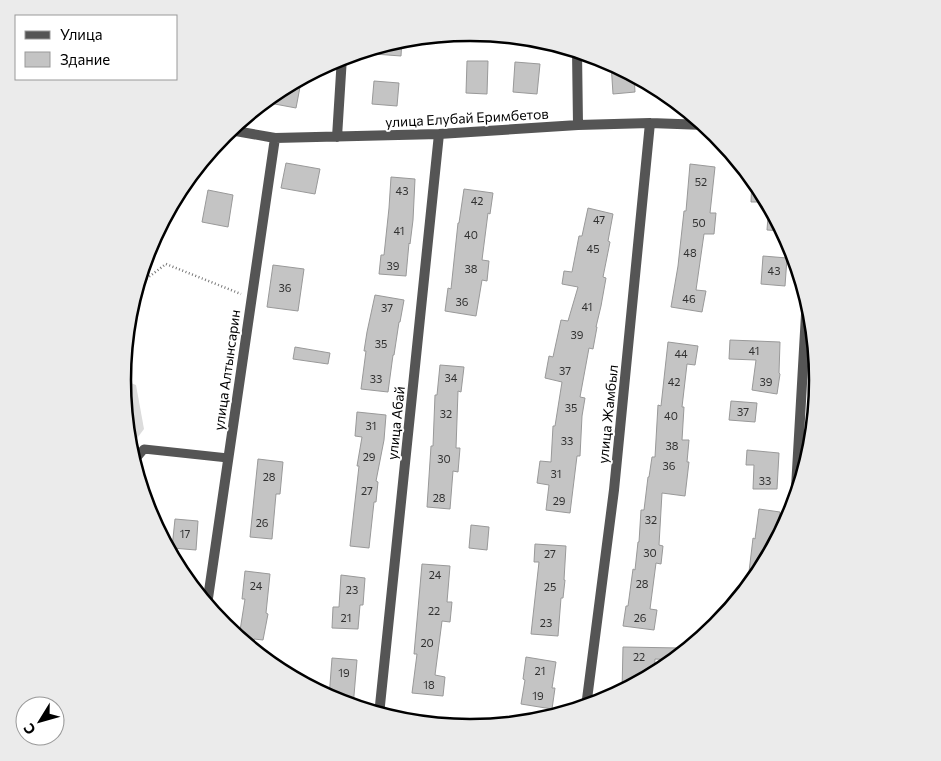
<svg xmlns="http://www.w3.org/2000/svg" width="941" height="761" font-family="Commissioner,sans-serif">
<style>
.green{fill:#dcdcdc}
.building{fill:#c4c4c4;stroke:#999}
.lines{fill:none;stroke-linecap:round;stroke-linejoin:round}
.path{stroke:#777;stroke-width:2.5;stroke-dasharray:1 2.5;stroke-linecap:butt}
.lane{stroke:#555;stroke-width:9}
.street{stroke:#555;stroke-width:10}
.labels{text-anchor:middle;stroke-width:4;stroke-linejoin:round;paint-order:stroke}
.number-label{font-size:11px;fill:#313131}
.street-label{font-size:14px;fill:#000;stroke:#fff}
.rim{fill:none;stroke:#000;stroke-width:2.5}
</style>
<rect width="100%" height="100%" fill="#fff"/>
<path class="green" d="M 123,380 L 136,385 L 144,429 L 129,449 Z"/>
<path class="building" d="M 402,39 L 401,56 L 361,53 L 361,52 Z
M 467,61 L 488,61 L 487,94 L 466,93 Z
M 515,62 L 540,64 L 537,94 L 513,92 Z
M 611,63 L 634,75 L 635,92 L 613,94 Z
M 374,81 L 399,83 L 397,106 L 372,104 Z
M 288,85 L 300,87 L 296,108 L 264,102 L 277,91 Z
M 286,163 L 320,169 L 315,194 L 281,188 Z
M 690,164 L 715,167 L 710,213 L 716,213 L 714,234 L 704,234 L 696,290 L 706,291 L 702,312 L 671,307 L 678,266 L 684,211 L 686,211 Z
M 391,177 L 415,179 L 413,220 L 410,244 L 409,243 L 406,276 L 379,274 L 381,255 L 384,255 L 389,208 Z
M 752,178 L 760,187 L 768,202 L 751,202 Z
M 464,189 L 493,193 L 490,214 L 488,213 L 482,260 L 489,261 L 487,281 L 482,280 L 476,316 L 445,311 L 448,288 L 451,289 L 458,223 L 459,223 Z
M 208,190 L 233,195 L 228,227 L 202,222 Z
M 769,204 L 778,221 L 783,231 L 767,230 Z
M 588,208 L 613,214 L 608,241 L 610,242 L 603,277 L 606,278 L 601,306 L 596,327 L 597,327 L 593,349 L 589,348 L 580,397 L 585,398 L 582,416 L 580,456 L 577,456 L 570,513 L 546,510 L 549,485 L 537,483 L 540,461 L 551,462 L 553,426 L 555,426 L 562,382 L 545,378 L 549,356 L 553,357 L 561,320 L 568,321 L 578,287 L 562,284 L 564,271 L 572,272 L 579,236 L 582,236 Z
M 763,256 L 787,258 L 785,286 L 761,284 Z
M 273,265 L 304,269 L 298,311 L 267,307 Z
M 375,295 L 404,300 L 400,322 L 399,322 L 394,355 L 393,355 L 388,392 L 361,389 L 366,351 L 364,351 L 367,332 Z
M 730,340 L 780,342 L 779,373 L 780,374 L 777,394 L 752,390 L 756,360 L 729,359 Z
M 668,342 L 698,346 L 695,365 L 687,364 L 682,407 L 684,407 L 682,440 L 689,440 L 687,462 L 689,462 L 685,496 L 662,493 L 659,545 L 663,546 L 661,564 L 656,563 L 650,609 L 657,610 L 654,630 L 623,626 L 626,606 L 628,606 L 633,569 L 635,570 L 638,542 L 639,542 L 641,510 L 644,510 L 648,477 L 649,477 L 652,457 L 655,457 L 658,405 L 661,406 Z
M 295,347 L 330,353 L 328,364 L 293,359 Z
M 440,365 L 464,367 L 461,392 L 458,391 L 456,448 L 460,448 L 458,472 L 453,471 L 450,509 L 427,507 L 431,446 L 433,446 L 435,395 L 437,395 Z
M 731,401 L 757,403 L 755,422 L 729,420 Z
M 357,412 L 386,415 L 384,440 L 376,481 L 378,482 L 376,502 L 374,502 L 369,548 L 350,546 L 359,466 L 357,466 L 362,437 L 355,436 Z
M 747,450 L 779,453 L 777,489 L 753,489 L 754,465 L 746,465 Z
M 258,459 L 283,462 L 280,494 L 276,494 L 272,539 L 250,537 Z
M 759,509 L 780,512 L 776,535 L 773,535 L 771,552 L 760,574 L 747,589 L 753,538 L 755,539 Z
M 175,519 L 198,521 L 196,550 L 172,548 Z
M 471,525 L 489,527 L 487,550 L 469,548 Z
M 535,544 L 566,546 L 564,580 L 565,580 L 563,598 L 561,598 L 558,636 L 531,634 L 539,562 L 534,562 Z
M 422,564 L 450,566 L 447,602 L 452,602 L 450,622 L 442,621 L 435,675 L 445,677 L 443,696 L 412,693 L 417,654 L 414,654 Z
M 245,571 L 270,574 L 266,613 L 268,614 L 263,640 L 254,639 L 253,650 L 240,639 L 239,637 L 245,599 L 242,599 Z
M 341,575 L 365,578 L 363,605 L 360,605 L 358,629 L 332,628 L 333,607 L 339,607 Z
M 623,647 L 680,648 L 679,657 L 675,660 L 655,659 L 654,675 L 622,692 Z
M 526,657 L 556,662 L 552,688 L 555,688 L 552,709 L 521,704 L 525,680 L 523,679 Z
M 332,658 L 357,660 L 353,707 L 337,702 L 329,698 Z"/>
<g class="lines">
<path class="path" d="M 138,285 L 166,264 L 241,294"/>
<path class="lane" d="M 133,462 L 144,449 L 228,458"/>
<path class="street" d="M 577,51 L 578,125
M 230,130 L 275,138 L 439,134 L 578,125 L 650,123 L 705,125
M 337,137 L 342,57
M 795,505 L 807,297
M 207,605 L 275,138
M 586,707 L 614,490 L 650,123
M 379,715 L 439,134"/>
</g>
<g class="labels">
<g class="number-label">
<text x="701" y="186">52</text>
<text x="402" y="195">43</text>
<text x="477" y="205">42</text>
<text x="599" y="224">47</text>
<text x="699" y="227">50</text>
<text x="399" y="235">41</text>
<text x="471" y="239">40</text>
<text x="593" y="253">45</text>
<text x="690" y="257">48</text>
<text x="393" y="270">39</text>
<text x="471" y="273">38</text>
<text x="774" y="275">43</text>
<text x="285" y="292">36</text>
<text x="689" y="303">46</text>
<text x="462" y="306">36</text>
<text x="587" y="311">41</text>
<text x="387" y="312">37</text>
<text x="577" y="339">39</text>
<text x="381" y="348">35</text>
<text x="754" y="355">41</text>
<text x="681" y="358">44</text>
<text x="565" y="375">37</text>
<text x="451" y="382">34</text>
<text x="376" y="383">33</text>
<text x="674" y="386">42</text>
<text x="766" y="386">39</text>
<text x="571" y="412">35</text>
<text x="743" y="416">37</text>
<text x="446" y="418">32</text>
<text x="671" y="420">40</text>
<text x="371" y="430">31</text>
<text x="567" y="445">33</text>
<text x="672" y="450">38</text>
<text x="369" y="461">29</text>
<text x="444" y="463">30</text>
<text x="669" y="470">36</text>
<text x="556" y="478">31</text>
<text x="269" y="481">28</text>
<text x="765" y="485">33</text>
<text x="367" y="495">27</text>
<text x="439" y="502">28</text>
<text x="559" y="505">29</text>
<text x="651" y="524">32</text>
<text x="262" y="527">26</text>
<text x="185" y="538">17</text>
<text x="650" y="557">30</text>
<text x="550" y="558">27</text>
<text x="435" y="579">24</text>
<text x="642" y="588">28</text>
<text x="256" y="590">24</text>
<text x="550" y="591">25</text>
<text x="352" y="594">23</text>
<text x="434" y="615">22</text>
<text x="346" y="622">21</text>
<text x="640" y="622">26</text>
<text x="546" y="627">23</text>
<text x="427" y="647">20</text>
<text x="639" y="661">22</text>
<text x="540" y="675">21</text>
<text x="344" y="677">19</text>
<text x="429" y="689">18</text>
<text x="538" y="700">19</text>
</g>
<g class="street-label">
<text transform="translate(467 118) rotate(-3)" y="5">улица Елубай Еримбетов</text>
<text transform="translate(227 370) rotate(-82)" y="5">улица Алтынсарин</text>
<text transform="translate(608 414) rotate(-84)" y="5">улица Жамбыл</text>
<text transform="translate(396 423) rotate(-84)" y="5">улица Абай</text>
</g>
</g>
<path d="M0 0H941V761H0ZM131 380a339 339 0 1 1 678 0a339 339 0 1 1-678 0Z" fill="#ebebeb" fill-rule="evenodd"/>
<path class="rim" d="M131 380a339 339 0 1 1 678 0a339 339 0 1 1-678 0Z"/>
<rect x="15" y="15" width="162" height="65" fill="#ffffff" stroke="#999999"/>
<rect x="25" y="31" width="25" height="8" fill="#555555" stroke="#999999"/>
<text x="60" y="40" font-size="15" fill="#000000">Улица</text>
<rect x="25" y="52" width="25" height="15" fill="#c4c4c4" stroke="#999999"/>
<text x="60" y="65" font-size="15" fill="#000000">Здание</text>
<g transform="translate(40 721) rotate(233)"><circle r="24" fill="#ffffff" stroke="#999999"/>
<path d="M0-4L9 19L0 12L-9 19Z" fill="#000000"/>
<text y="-8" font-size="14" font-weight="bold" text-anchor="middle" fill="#000000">С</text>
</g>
</svg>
